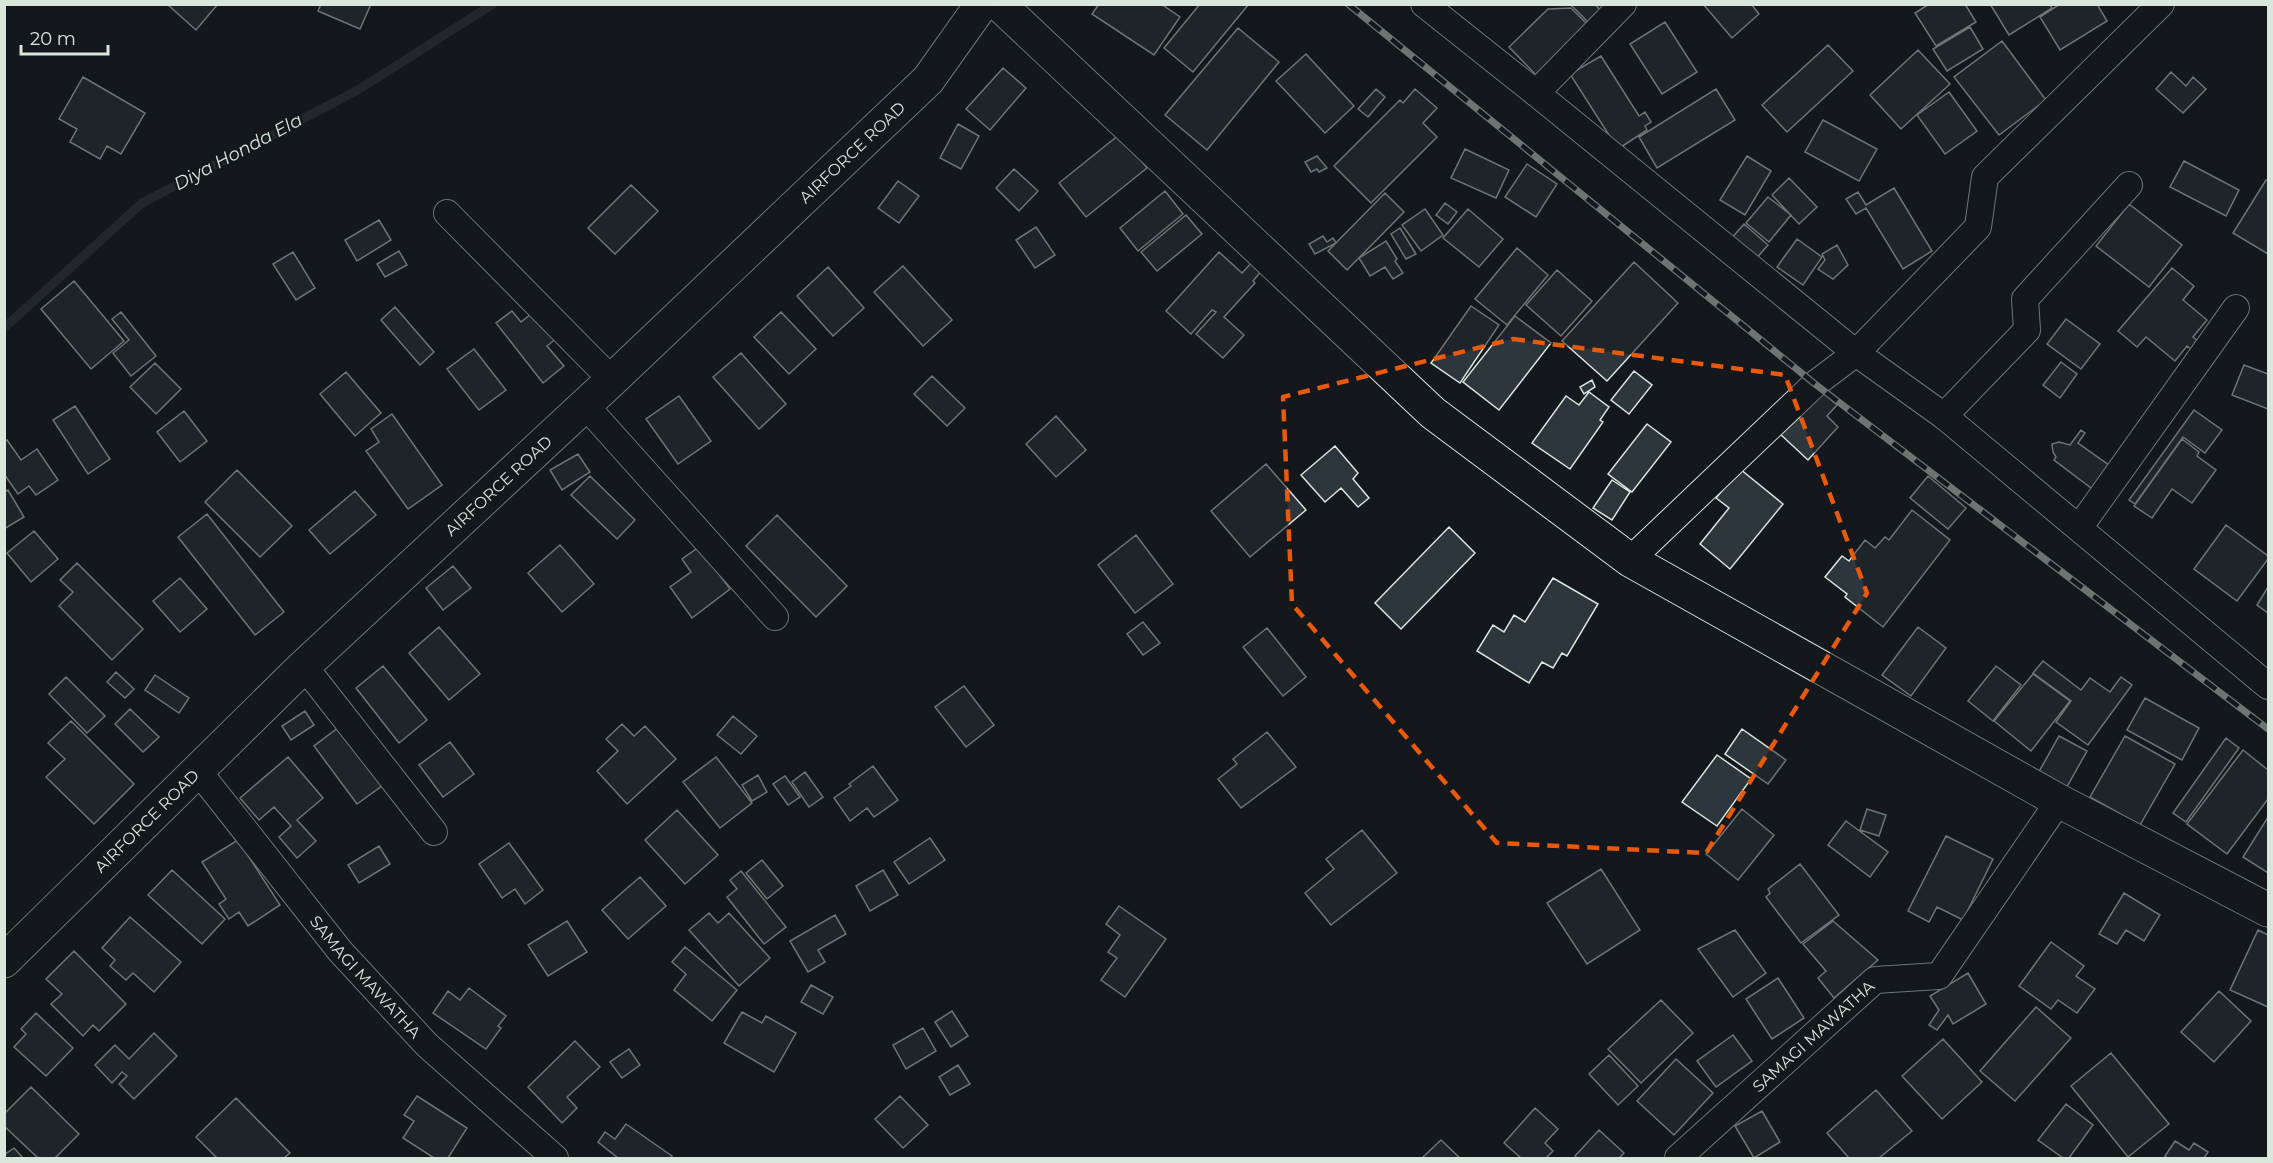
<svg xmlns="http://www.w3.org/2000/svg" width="2273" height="1163" font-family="Montserrat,sans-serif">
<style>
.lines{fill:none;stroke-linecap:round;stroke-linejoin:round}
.stream{stroke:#363b3e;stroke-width:9}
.building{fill:#2c363c;stroke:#d8e6dc;stroke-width:1.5}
.minor-casing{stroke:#d8e6dc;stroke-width:28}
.tertiary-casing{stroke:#d8e6dc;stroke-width:35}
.minor{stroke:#14181c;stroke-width:26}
.tertiary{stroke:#14181c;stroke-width:33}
.rail-casing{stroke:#d8e6dc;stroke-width:7}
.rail{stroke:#14181c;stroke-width:4.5;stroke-dasharray:14;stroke-linecap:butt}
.marked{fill:none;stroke:#e8590c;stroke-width:4.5;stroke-dasharray:12 8;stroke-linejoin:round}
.labels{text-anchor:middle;stroke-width:4.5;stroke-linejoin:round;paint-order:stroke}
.street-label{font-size:16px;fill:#d8e6dc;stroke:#14181c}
.water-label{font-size:18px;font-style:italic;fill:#d8e6dc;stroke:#14181c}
</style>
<rect width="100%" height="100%" fill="#14181c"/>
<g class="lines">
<path class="stream" d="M 4,328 L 142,203 L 358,90 L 493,4"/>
</g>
<path class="building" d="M 167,4 L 218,4 L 196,30 Z
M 321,4 L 371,4 L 360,29 L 318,11 Z
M 1099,4 L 1161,4 L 1180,17 L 1154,55 L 1092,14 Z
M 1200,4 L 1249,4 L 1193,72 L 1164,48 Z
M 1574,4 L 1595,4 L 1601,11 L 1588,22 L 1572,6 Z
M 1703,4 L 1751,4 L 1759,14 L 1732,38 Z
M 1929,4 L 1965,4 L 1976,22 L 1936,46 L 1915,13 Z
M 1990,4 L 2049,4 L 2052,8 L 2009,35 Z
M 2060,4 L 2097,4 L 2107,21 L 2060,50 L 2040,17 Z
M 1571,8 L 1588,25 L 1537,76 L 1509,47 L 1548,9 Z
M 1665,22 L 1697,72 L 1662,94 L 1630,44 Z
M 1970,27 L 1983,49 L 1947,71 L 1933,49 Z
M 1238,28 L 1279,62 L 1207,150 L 1165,115 Z
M 2002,41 L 2046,100 L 1999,135 L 1954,77 Z
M 1828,45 L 1853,71 L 1787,132 L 1762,105 Z
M 1918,50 L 1950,84 L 1901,129 L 1870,95 Z
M 1306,54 L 1354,106 L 1325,133 L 1276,81 Z
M 1601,56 L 1639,116 L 1645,112 L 1651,122 L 1645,126 L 1647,130 L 1618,149 L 1603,139 L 1609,135 L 1570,74 Z
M 1003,68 L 1026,88 L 990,130 L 966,109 Z
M 2171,72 L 2186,86 L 2193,77 L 2206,89 L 2183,113 L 2156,89 Z
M 83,77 L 145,113 L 121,154 L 107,146 L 100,159 L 70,142 L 77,129 L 59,119 Z
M 1376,89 L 1385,97 L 1368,117 L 1358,109 Z
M 1415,89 L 1437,108 L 1423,123 L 1437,137 L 1371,203 L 1334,166 L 1400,100 L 1403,103 Z
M 1716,89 L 1735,120 L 1657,168 L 1639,137 Z
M 1949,92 L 1977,131 L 1945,154 L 1917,115 Z
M 1823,120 L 1877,149 L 1859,181 L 1805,152 Z
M 958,124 L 979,136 L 961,169 L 940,158 Z
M 1120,134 L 1147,168 L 1086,217 L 1059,183 Z
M 1465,149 L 1509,170 L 1496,198 L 1451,178 Z
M 1317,156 L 1327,168 L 1319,172 L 1317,169 L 1311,172 L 1305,162 Z
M 1747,156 L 1771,171 L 1745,215 L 1720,200 Z
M 2184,161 L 2239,190 L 2226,216 L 2170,187 Z
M 1527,164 L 1557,184 L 1536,217 L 1505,197 Z
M 1014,169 L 1038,191 L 1019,211 L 996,188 Z
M 1789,178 L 1817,207 L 1799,224 L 1772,195 Z
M 2266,180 L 2268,181 L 2268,254 L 2233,233 Z
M 898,181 L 919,196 L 899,223 L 878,208 Z
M 631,185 L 658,211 L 615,254 L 588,228 Z
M 1894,188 L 1932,251 L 1903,269 L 1866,208 L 1856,214 L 1846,199 L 1858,192 L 1866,205 Z
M 1165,191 L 1183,214 L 1138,251 L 1120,228 Z
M 1385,193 L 1404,212 L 1347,270 L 1328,251 Z
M 1768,197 L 1791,215 L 1769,242 L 1746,223 Z
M 1445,203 L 1457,212 L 1448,224 L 1436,215 Z
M 2129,204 L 2182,245 L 2149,287 L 2096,246 Z
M 1425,209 L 1443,235 L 1421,251 L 1402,225 Z
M 1468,209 L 1503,239 L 1479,267 L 1443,238 Z
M 1186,215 L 1202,234 L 1157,271 L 1141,252 Z
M 379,220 L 391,240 L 357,261 L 345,240 Z
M 1744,224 L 1768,245 L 1754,261 L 1730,240 Z
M 1036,227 L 1055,255 L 1035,268 L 1016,240 Z
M 1400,228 L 1416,254 L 1406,259 L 1391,234 Z
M 1323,236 L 1327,242 L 1333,238 L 1336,243 L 1315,254 L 1309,244 Z
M 1797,239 L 1822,257 L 1803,285 L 1777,267 Z
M 1386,241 L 1397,259 L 1395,261 L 1403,273 L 1393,279 L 1385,267 L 1370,276 L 1359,258 Z
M 1837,245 L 1848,265 L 1833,279 L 1818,269 L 1825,260 L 1822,254 Z
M 1517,248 L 1548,275 L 1507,325 L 1475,299 Z
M 399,251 L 407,265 L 385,277 L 377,264 Z
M 293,252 L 315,288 L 296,300 L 273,264 Z
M 1219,252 L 1242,273 L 1254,260 L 1264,268 L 1253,281 L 1255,283 L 1224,317 L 1244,335 L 1223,358 L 1196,334 L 1216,312 L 1212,310 L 1191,334 L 1166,311 Z
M 1634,262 L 1678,303 L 1607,381 L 1562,341 Z
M 903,266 L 952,320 L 923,346 L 874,292 Z
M 828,267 L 864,308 L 833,336 L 797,296 Z
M 2172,268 L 2194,286 L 2183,300 L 2207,320 L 2193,337 L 2200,343 L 2193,351 L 2187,346 L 2175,361 L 2146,337 L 2137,347 L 2118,331 Z
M 1557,270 L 1592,301 L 1561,336 L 1526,305 Z
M 74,281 L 124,341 L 91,369 L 41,309 Z
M 1471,306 L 1499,325 L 1460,383 L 1431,363 Z
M 395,307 L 434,352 L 420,365 L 381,320 Z
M 536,310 L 558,337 L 547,346 L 564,366 L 543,383 L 496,323 L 512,311 L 521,322 Z
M 121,312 L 156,356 L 131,376 L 113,353 L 129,340 L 112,319 Z
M 781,312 L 816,349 L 789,374 L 754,337 Z
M 1515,316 L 1551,343 L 1499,410 L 1463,382 Z
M 2066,319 L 2100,344 L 2081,369 L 2047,344 Z
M 474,349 L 506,390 L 479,410 L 447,369 Z
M 741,353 L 786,404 L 759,429 L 713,377 Z
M 2061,362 L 2077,374 L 2060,398 L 2043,385 Z
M 155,363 L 181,389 L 156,414 L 130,387 Z
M 2244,365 L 2268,374 L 2268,409 L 2232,395 Z
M 1634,371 L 1652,385 L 1629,414 L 1611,400 Z
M 346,372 L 381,413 L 355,436 L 320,394 Z
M 932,376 L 965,408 L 947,426 L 914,394 Z
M 1592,380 L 1595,387 L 1584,394 L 1580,387 Z
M 1819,389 L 1837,405 L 1827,416 L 1838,427 L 1808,460 L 1779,433 Z
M 1589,392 L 1609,407 L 1600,420 L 1603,422 L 1570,469 L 1532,443 L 1566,396 L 1579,405 Z
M 679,396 L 711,441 L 678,464 L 646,419 Z
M 75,406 L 110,459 L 88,474 L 53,420 Z
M 2194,410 L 2222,430 L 2205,453 L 2183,437 L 2135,504 L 2129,500 Z
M 184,411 L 207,441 L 180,462 L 157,432 Z
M 392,414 L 442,485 L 408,509 L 366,451 L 379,442 L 371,429 Z
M 1056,416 L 1086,450 L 1056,477 L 1026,444 Z
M 1647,424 L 1671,442 L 1632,492 L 1608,474 Z
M 2081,430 L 2085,433 L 2078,443 L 2113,468 L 2095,491 L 2054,460 L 2056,457 L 2053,452 L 2052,444 L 2059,442 L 2070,445 Z
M 2182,439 L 2199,452 L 2197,456 L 2216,470 L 2192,503 L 2172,489 L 2152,518 L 2134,506 Z
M 7,440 L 21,460 L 37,449 L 58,480 L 36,495 L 29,486 L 18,494 L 4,474 L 4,442 Z
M 1335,446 L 1358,473 L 1353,479 L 1369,498 L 1358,507 L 1341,488 L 1325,502 L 1301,475 Z
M 578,454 L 590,472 L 562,490 L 550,470 Z
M 1266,464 L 1306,510 L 1250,557 L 1211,511 Z
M 1740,469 L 1783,504 L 1730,569 L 1700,544 L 1729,508 L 1716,498 Z
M 237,470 L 292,526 L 260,557 L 205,502 Z
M 590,476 L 635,520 L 617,539 L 571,495 Z
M 1928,476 L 1966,508 L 1948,529 L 1910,498 Z
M 1612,480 L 1630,492 L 1612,520 L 1593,508 Z
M 8,490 L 24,517 L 4,529 L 4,492 Z
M 355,491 L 376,515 L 330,554 L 309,530 Z
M 1912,510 L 1950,540 L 1883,627 L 1845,597 L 1847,594 L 1825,577 L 1842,556 L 1849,561 L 1865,540 L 1875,548 L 1885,537 L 1889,540 Z
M 207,514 L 284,612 L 255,635 L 178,537 Z
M 777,515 L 847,586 L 816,617 L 746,546 Z
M 2226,525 L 2268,556 L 2268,559 L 2237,601 L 2194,569 Z
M 1449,527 L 1475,553 L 1401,629 L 1375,603 Z
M 34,531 L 58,559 L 31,582 L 7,553 Z
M 1136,535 L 1173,584 L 1135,613 L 1098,565 Z
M 560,545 L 594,584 L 562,612 L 528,573 Z
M 699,547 L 730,589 L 692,618 L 670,587 L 691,572 L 682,559 Z
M 77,563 L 143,629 L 112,660 L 59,606 L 73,592 L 60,580 Z
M 453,566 L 471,588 L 443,610 L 426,588 Z
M 180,578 L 207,609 L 180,632 L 153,601 Z
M 1553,578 L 1598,604 L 1567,656 L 1562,653 L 1553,668 L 1542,662 L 1529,683 L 1477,651 L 1493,625 L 1504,632 L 1514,615 L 1525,622 Z
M 2268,587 L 2268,613 L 2257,605 Z
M 1143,622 L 1160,643 L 1143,655 L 1127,634 Z
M 439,627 L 480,674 L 449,700 L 409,653 Z
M 1918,627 L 1946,648 L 1911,696 L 1882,675 Z
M 1267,628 L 1306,677 L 1283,696 L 1243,647 Z
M 2043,661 L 2081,690 L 2090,678 L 2110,692 L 2121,677 L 2132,685 L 2088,745 L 2056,722 L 2071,701 L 2033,673 Z
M 383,666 L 427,720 L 399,743 L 356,688 Z
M 1996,666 L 2021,685 L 1993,721 L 1968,701 Z
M 116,672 L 134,689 L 125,698 L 107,682 Z
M 2033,674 L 2070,701 L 2031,751 L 1994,721 Z
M 155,675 L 189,698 L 179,713 L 145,690 Z
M 66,677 L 105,716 L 87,733 L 49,694 Z
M 964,686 L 994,725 L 966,747 L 935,707 Z
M 2145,698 L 2199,728 L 2182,760 L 2127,730 Z
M 130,709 L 159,737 L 143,752 L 115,724 Z
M 305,711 L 314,725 L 291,740 L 282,726 Z
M 733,716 L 757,736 L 741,754 L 717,735 Z
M 71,721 L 134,784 L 94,824 L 46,777 L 65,759 L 48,743 Z
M 343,724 L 386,783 L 357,804 L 314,746 Z
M 622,724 L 634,736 L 645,726 L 676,759 L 627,804 L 597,771 L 618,751 L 606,739 Z
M 1742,729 L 1786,760 L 1768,784 L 1725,754 Z
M 1267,732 L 1296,767 L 1241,808 L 1218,779 L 1237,764 L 1233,759 Z
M 2059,736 L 2087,751 L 2064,792 L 2036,777 Z
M 2125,736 L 2175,764 L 2140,825 L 2090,797 Z
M 2226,738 L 2239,748 L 2186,822 L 2173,813 Z
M 450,742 L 474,774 L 443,797 L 419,765 Z
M 2243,750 L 2268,770 L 2268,799 L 2227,854 L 2187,824 Z
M 1717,755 L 1751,779 L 1717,826 L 1682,802 Z
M 288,757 L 323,798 L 297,820 L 316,841 L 297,858 L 279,837 L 291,826 L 274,807 L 259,820 L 240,798 Z
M 716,757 L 752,803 L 720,828 L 683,782 Z
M 873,766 L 898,800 L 874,817 L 867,808 L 850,821 L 834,798 L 851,786 L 849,784 Z
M 805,772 L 823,797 L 809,807 L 792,782 Z
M 758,775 L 767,792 L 752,801 L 742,785 Z
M 785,776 L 800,797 L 788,805 L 773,784 Z
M 1742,809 L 1774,835 L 1738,880 L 1706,854 Z
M 1867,809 L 1886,815 L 1879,836 L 1860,830 Z
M 677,810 L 718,855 L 685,884 L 645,840 Z
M 2268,817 L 2268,873 L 2243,857 Z
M 1846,821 L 1888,852 L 1870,877 L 1828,845 Z
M 1362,830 L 1397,873 L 1331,925 L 1305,893 L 1334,869 L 1326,859 Z
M 1946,836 L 1993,859 L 1963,920 L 1937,907 L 1929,922 L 1908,911 Z
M 930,838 L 945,860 L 909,884 L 894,862 Z
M 238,840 L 280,905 L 248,926 L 239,912 L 229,919 L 219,904 L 226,899 L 202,862 Z
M 509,843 L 543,890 L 525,904 L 515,889 L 502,898 L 479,864 Z
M 379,846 L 390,864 L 359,883 L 348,865 Z
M 762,860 L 783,886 L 767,899 L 746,873 Z
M 1800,864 L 1839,915 L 1801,943 L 1766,897 L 1770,893 L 1768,889 Z
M 1601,869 L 1640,930 L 1587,964 L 1547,903 Z
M 172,870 L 225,919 L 202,944 L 148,895 Z
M 883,870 L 898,895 L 870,911 L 856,886 Z
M 741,871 L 786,927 L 764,944 L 727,897 L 737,889 L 730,880 Z
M 640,877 L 666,906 L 628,939 L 602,910 Z
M 2124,893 L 2160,915 L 2144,941 L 2126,930 L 2117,944 L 2099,934 Z
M 1119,906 L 1166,939 L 1125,997 L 1101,980 L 1117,958 L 1108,952 L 1120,935 L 1106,924 Z
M 709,913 L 718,923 L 729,913 L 770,958 L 739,986 L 689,930 Z
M 835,915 L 846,934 L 818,950 L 825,962 L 808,972 L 790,941 Z
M 130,917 L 181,962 L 154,992 L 133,973 L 126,980 L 110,966 L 115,960 L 102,948 Z
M 567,921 L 587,952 L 548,976 L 528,945 Z
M 1833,921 L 1878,960 L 1834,998 L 1818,978 L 1826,971 L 1803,944 Z
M 1735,930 L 1766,973 L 1733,997 L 1698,949 Z
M 2258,930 L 2268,935 L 2268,1007 L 2230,990 Z
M 2051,942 L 2084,966 L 2076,976 L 2095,989 L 2077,1013 L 2058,1000 L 2051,1009 L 2019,986 Z
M 685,947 L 737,990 L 712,1021 L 674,990 L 686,974 L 672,962 Z
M 74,951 L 126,1004 L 99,1031 L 93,1025 L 83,1036 L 51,1004 L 62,994 L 46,979 Z
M 1968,973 L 1986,1004 L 1953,1024 L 1948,1015 L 1937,1030 L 1929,1025 L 1939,1010 L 1930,996 Z
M 1778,978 L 1804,1018 L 1772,1039 L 1746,999 Z
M 811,985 L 833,997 L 823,1014 L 801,1002 Z
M 469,988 L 506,1016 L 498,1026 L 501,1028 L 486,1049 L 433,1013 L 448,991 L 460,1000 Z
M 2219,991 L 2251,1021 L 2214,1062 L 2181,1032 Z
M 1661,1000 L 1693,1033 L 1641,1083 L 1608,1049 Z
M 2036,1007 L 2071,1038 L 2015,1101 L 1980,1071 Z
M 952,1011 L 968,1036 L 951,1047 L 935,1022 Z
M 742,1012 L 762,1023 L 766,1016 L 796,1033 L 774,1072 L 724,1043 Z
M 36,1013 L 73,1048 L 46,1076 L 14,1047 L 26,1034 L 21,1029 Z
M 923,1028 L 936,1051 L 906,1069 L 893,1045 Z
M 154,1033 L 177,1056 L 134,1099 L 119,1084 L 127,1076 L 122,1072 L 112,1083 L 95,1065 L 115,1045 L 129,1059 Z
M 1733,1035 L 1752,1061 L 1716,1087 L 1697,1061 Z
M 1943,1039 L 1982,1082 L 1942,1119 L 1902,1076 Z
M 575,1041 L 600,1067 L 567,1097 L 577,1108 L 562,1123 L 528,1087 Z
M 629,1049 L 640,1065 L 622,1078 L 610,1062 Z
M 2111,1053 L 2169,1124 L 2128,1157 L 2071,1086 Z
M 1609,1055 L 1638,1086 L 1618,1105 L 1589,1074 Z
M 1676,1059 L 1713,1093 L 1674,1135 L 1637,1101 Z
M 958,1065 L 970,1084 L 950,1095 L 939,1077 Z
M 31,1087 L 79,1134 L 55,1158 L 38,1158 L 4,1126 L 4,1114 Z
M 1876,1090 L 1912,1131 L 1879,1158 L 1849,1158 L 1827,1133 Z
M 417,1096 L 467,1128 L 448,1158 L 434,1158 L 403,1138 L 414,1121 L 404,1115 Z
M 900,1096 L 928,1125 L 903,1148 L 875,1119 Z
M 236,1098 L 290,1153 L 284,1158 L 217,1158 L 196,1137 Z
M 2066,1104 L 2093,1125 L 2069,1158 L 2063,1158 L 2038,1140 Z
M 1535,1108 L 1558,1129 L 1545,1143 L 1553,1151 L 1546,1158 L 1521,1158 L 1504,1143 Z
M 1762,1111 L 1780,1142 L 1754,1158 L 1735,1126 Z
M 626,1124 L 672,1156 L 670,1158 L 618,1158 L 598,1142 L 605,1132 L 615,1139 Z
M 1599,1130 L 1624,1153 L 1619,1158 L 1577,1158 L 1575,1156 Z
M 1441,1140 L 1460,1158 L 1422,1158 Z
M 2175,1141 L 2189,1150 L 2194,1143 L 2208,1152 L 2204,1158 L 2168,1158 L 2165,1156 Z
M 14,1148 L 23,1158 L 4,1158 L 4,1155 Z"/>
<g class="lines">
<g class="minor-casing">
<g id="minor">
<path d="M 1424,4 L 1536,93 L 1856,353 L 1944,416 L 2268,686"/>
<path d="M 1536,93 L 1623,4"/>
<path d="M 447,213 L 612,380"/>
<path d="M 585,405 L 775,617"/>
<path d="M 1944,416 L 2027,330 L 2025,299 L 2129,185"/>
<path d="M 2079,528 L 2236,308"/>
<path d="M 1630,560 L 1815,384 L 1856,353 L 1978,227 L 1985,177 L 2161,4"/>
<path d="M 304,666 L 434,832"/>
<path id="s1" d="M 199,772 L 340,951 L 427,1045 L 555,1158"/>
<path id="s2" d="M 1678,1158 L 1875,980 L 1939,976 L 2059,801"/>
</g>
</g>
<g class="tertiary-casing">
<g id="tertiary">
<path d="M 999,4 L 1433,413 L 1630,560 L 2059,801 L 2268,910"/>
<path id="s3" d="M 4,961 L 304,666 L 612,380 L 928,80 L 982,4"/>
</g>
</g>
<use href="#minor" class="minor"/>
<use href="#tertiary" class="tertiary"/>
<g class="rail-casing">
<path id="rail" d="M 1348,4 L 1815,384 L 2268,729"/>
</g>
<use href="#rail" class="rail"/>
</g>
<path d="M0 0H2273V1163H0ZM 1513,339 L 1785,375 L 1867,593 L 1706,853 L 1497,843 L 1292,604 L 1283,397 Z" fill="#14181c" fill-opacity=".55" fill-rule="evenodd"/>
<path class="marked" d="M 1513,339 L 1785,375 L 1867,593 L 1706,853 L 1497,843 L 1292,604 L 1283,397 Z"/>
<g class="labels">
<g class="street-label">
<text dy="6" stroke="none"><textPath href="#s3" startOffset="1172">AIRFORCE ROAD</textPath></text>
<text dy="6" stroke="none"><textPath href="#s3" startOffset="686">AIRFORCE ROAD</textPath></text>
<text dy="6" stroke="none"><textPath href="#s3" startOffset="200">AIRFORCE ROAD</textPath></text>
<text dy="6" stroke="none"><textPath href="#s1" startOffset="264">SAMAGI MAWATHA</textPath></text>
<text dy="6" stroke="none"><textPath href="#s2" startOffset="182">SAMAGI MAWATHA</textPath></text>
</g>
<g class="water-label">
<text transform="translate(238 152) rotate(-28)" y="6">Diya Honda Ela</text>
</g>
</g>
<rect width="2273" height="1163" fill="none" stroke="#d8e6dc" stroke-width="12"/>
<path d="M21 45v9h87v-9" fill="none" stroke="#d8e6dc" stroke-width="3"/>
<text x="30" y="45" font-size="18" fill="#d8e6dc" stroke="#14181c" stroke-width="4.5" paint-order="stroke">20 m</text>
</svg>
